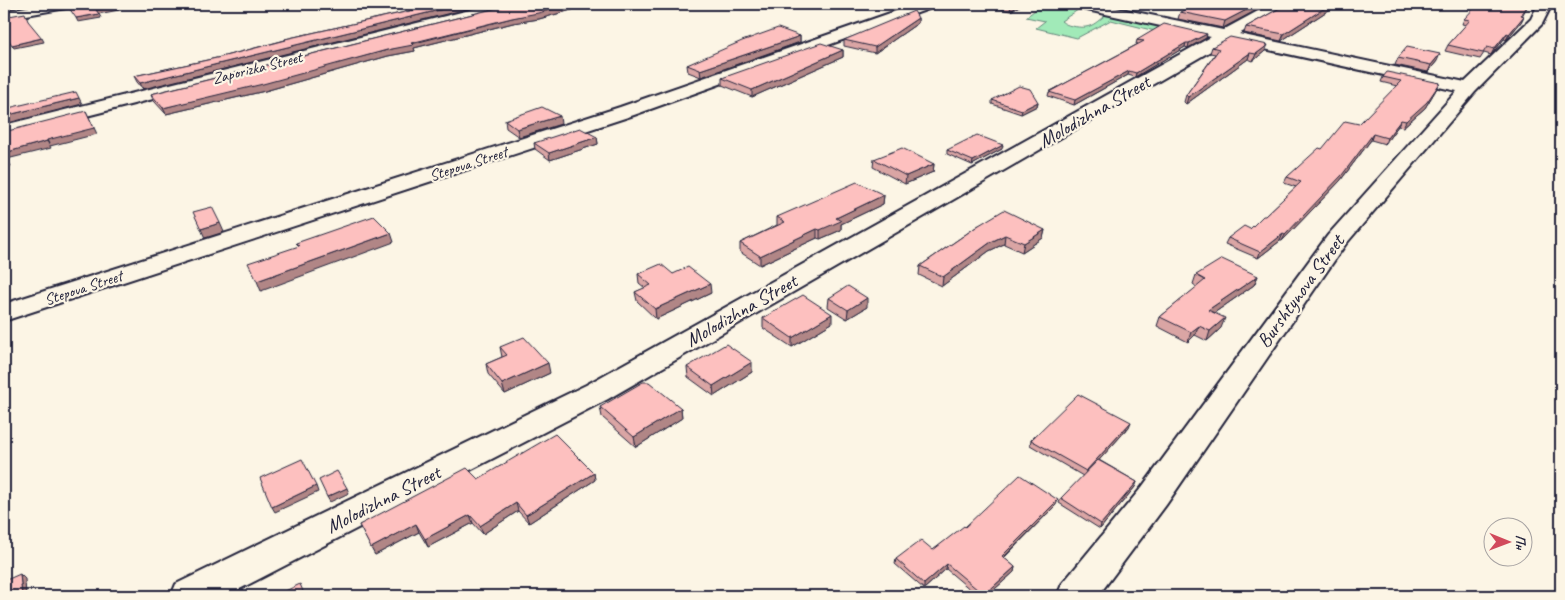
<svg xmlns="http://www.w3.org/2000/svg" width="1565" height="600" font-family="Caveat,sans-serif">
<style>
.green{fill:#a1eab8;stroke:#62867a}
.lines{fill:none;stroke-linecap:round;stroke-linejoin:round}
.minor-casing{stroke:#22223b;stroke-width:4}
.minor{fill:#fcf5e5;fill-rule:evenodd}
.wall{fill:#daa5a4;stroke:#22223b}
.shaded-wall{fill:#b18686;stroke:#22223b}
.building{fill:#fdc0bf;stroke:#22223b}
.labels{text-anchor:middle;stroke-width:4.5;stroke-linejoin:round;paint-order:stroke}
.far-street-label{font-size:16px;fill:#22223b;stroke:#fcf5e5}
.street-label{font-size:20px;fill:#22223b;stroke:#fcf5e5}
</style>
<rect width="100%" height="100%" fill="#fcf5e5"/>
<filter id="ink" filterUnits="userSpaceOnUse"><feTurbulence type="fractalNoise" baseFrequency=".02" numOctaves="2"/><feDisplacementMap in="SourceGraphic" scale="10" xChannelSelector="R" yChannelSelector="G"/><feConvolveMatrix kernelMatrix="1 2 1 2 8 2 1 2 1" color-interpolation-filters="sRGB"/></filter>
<g filter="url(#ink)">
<path class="green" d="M 1043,4 L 1061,4 L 1081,8 L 1061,21 C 1065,24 1067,25 1072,26 C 1091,30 1094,24 1108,13 L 1212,36 L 1203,43 L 1111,20 L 1077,38 L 1036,28 L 1045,21 L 1026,17 Z"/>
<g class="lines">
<g class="minor-casing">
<path id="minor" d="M 43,4 L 73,4 L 71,7 L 66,8 L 4,19 L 4,11 Z
M 494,4 L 517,4 L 515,7 L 4,137 L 4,125 Z
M 916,4 L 936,4 L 934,7 L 634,115 L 4,321 L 4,304 L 620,107 Z
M 1071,4 L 1097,4 L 1223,30 L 1271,4 L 1288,4 L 1286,7 L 1239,34 L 1465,82 L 1531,19 L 1538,4 L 1552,4 L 1542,24 L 1475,92 L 1345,245 L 1166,505 L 1098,596 L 1057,596 L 1062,584 L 1142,487 L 1328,235 L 1457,91 L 1228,41 L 608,399 L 226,596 L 171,596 L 176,584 L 586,385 L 1211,37 L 1078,8 L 1073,7 Z"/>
</g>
<use href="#minor" class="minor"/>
</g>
<path class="wall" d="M 441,4 L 487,4 L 143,89 L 137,82 L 134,76 L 221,57 L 285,40 L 285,39 Z
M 513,4 L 587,4 L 582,5 L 582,7 L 539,19 L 513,23 L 414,48 L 415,51 L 388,56 L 265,91 L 166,114 L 154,101 L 151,94 Z
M 982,4 L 1023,4 L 1010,11 L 982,5 Z
M 1268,4 L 1223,28 L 1178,19 L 1180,12 Z
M 1287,4 L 1338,4 L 1281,41 L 1244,33 L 1246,27 Z
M 1515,5 L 1527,7 L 1522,16 L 1524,16 L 1521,22 L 1506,40 L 1504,39 L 1491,55 L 1484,53 L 1480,59 L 1445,51 L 1448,45 L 1466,25 L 1462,24 L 1464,19 Z
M 918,18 L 918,23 L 875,53 L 844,46 L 844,40 Z
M 800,36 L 800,42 L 701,77 L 688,72 L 687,65 Z
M 1206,38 L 1188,48 L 1185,47 L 1135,77 L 1128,75 L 1074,105 L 1048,96 L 1049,92 L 1138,44 L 1136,44 L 1137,40 Z
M 1212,47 L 1265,51 L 1253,61 L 1248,59 L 1186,104 L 1184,102 L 1186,95 L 1215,54 L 1210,53 Z
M 843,50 L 843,57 L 752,97 L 722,85 L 722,78 Z
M 1398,58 L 1437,61 L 1428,72 L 1395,65 Z
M 1383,77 L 1440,83 L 1425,108 L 1403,127 L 1398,126 L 1385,144 L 1371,140 L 1340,181 L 1282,241 L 1280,241 L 1258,258 L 1225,244 L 1228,238 L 1250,229 L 1265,216 L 1296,187 L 1284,183 L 1287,177 L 1322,149 L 1359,124 L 1397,86 L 1381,82 Z
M 992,100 L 1038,102 L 1037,106 L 1021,114 L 992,104 Z
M 505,120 L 561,124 L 519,137 L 506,128 Z
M 597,137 L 598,144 L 550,160 L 535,149 L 534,143 Z
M 1002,149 L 972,165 L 947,154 L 947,150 Z
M 874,159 L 934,164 L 933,172 L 905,184 L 873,167 Z
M 884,195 L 883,204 L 841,224 L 841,230 L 820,239 L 817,238 L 760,265 L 740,252 L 740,243 L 777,225 L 777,217 Z
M 979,225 L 1045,230 L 1043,238 L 1022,252 L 1004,244 L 989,251 L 942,286 L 919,275 L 920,266 Z
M 638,274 L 673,274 L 711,293 L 656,319 L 637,301 L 635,292 L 645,288 L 639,283 Z
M 1196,275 L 1258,276 L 1254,285 L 1214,313 L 1221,328 L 1207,341 L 1195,335 L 1188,342 L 1157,326 L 1160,317 L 1197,287 L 1193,284 Z
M 829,298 L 867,307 L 847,319 L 828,307 Z
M 763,318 L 832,323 L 792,347 L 763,328 Z
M 500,347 L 550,373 L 505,394 L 488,374 L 486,364 L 502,357 Z
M 687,367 L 752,372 L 714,396 L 688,377 Z
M 600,407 L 681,408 L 682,418 L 636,447 L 602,417 Z
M 1129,427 L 1099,460 L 1137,482 L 1135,487 L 1100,529 L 1059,503 L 1061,498 L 1083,476 L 1030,445 L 1031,440 Z
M 594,473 L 595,480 L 529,523 L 518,511 L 483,534 L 473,523 L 428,547 L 419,532 L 375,555 L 359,525 L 478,479 Z
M 1056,505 L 1004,558 L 1015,567 L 1014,572 L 987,596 L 978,596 L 946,569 L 924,589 L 895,564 L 896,559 L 933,550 L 965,527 Z"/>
<path class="shaded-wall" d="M 14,4 L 22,4 L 23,6 L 4,10 L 4,6 Z
M 464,4 L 487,4 L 143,89 L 140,83 Z
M 573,4 L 587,4 L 582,5 L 582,7 L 539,19 L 513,23 L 414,48 L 415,51 L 388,56 L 265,91 L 166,114 L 163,108 L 512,18 Z
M 1013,4 L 1023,4 L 1010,11 L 1011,5 Z
M 1258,4 L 1268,4 L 1223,28 L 1225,21 Z
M 1331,4 L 1338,4 L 1281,41 L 1284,34 Z
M 117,6 L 119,10 L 98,14 L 96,10 Z
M 99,14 L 101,18 L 78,22 L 76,18 Z
M 1524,16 L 1521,22 L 1506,40 L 1509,34 Z
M 918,18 L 918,23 L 875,53 L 875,47 Z
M 1507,33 L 1504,39 L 1491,55 L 1494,49 Z
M 1207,34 L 1206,38 L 1188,48 L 1189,43 Z
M 800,36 L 800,42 L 701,77 L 700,70 Z
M 42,38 L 44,42 L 14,48 L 12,45 Z
M 1186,43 L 1185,47 L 1135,77 L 1136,73 Z
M 1268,45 L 1265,51 L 1253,61 L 1256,54 Z
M 843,50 L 843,57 L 752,97 L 752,90 Z
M 1250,53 L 1248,59 L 1186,104 L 1188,97 Z
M 1440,54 L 1437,61 L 1428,72 L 1431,65 Z
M 1129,71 L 1128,75 L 1074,105 L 1075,100 Z
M 1440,83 L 1425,108 L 1403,127 L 1406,121 Z
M 79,98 L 82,104 L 4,124 L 4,116 Z
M 1038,102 L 1037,106 L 1021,114 L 1022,110 Z
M 86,111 L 97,134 L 50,146 L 47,140 Z
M 560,116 L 561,124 L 519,137 L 517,129 Z
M 1401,120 L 1398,126 L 1385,144 L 1387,138 Z
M 1373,134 L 1371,140 L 1340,181 L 1282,241 L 1285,235 Z
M 597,137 L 598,144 L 550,160 L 549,153 Z
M 47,141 L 51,148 L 7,159 L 11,166 L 4,168 L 4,153 Z
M 1003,145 L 1002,149 L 972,165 L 973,161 Z
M 934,164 L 933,172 L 905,184 L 906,176 Z
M 884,195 L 883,204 L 841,224 L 841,230 L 820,239 L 820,230 L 836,218 Z
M 220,223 L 224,232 L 205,238 L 201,229 Z
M 817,229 L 817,238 L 760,265 L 760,256 Z
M 1045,230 L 1043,238 L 1022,252 L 1024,243 Z
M 391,233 L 394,242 L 261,291 L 257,281 Z
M 1283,234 L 1280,241 L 1258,258 L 1260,252 Z
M 1005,235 L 1004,244 L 989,251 L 942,286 L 943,277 L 991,242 Z
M 1258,276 L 1254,285 L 1204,320 L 1208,310 Z
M 710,284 L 711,293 L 656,319 L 655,309 Z
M 867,298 L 867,307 L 847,319 L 848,310 Z
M 832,314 L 832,323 L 792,347 L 792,338 Z
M 1225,318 L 1221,328 L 1207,341 L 1210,331 Z
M 1199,326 L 1195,335 L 1188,342 L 1191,332 Z
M 752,362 L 752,372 L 714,396 L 713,386 Z
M 548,363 L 550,373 L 505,394 L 502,384 Z
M 681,408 L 682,418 L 636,447 L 634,437 Z
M 1131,422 L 1129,427 L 1084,477 L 1086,471 Z
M 594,473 L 595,480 L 529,523 L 526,515 Z
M 1137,482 L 1135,487 L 1100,529 L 1101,524 Z
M 316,486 L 318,492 L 275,512 L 272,507 Z
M 347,488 L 349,493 L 330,502 L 327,497 Z
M 1058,500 L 1056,505 L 1000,561 L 1002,556 Z
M 516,503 L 518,511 L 483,534 L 480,526 Z
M 470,515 L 473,523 L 428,547 L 425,539 Z
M 416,524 L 419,532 L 375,555 L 371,548 Z
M 947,564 L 946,569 L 924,589 L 924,584 Z
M 1015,567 L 1014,572 L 987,596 L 984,596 L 984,595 Z
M 20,574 L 25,579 L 26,596 L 22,596 Z"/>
<path class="building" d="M 4,4 L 14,4 L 4,6 Z
M 71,4 L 116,4 L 117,6 L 96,10 L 99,14 L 76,18 L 67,5 Z
M 441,4 L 464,4 L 140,83 L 134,76 L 221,57 L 286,40 L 285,39 Z
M 513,4 L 573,4 L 538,13 L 512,18 L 411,43 L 413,45 L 387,50 L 263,84 L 163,108 L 151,94 Z
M 1196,4 L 1258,4 L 1225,21 L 1180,12 Z
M 1287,4 L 1331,4 L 1284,34 L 1246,27 Z
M 1478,4 L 1516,4 L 1515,5 L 1527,7 L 1521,15 L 1524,16 L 1509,34 L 1507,33 L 1494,49 L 1487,47 L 1483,53 L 1448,45 L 1470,20 L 1464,19 Z
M 914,11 L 918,18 L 875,47 L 844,40 Z
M 25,13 L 28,21 L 42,38 L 12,45 L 4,33 L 4,17 Z
M 1164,24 L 1207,34 L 1189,43 L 1186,43 L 1136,73 L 1129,71 L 1075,100 L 1049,92 L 1144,41 L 1137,40 Z
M 778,28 L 800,36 L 700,70 L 687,65 L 742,41 Z
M 1230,37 L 1268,45 L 1256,54 L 1250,53 L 1188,97 L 1186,95 L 1219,49 L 1212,47 Z
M 821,43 L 843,50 L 752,90 L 722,78 Z
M 1407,47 L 1440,54 L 1431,65 L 1398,58 Z
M 1387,72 L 1440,83 L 1427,102 L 1406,121 L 1401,120 L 1387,138 L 1373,134 L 1342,175 L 1285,235 L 1283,234 L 1260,252 L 1228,238 L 1244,226 L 1250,229 L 1263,216 L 1265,216 L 1301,182 L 1287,177 L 1319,148 L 1322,149 L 1345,121 L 1359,124 L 1401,81 L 1383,77 Z
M 1019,86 L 1030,89 L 1038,102 L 1022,110 L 992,100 Z
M 76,92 L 79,98 L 4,116 L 4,109 Z
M 542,107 L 560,116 L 517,129 L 505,120 Z
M 86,111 L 94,128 L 47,140 L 47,141 L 4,153 L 4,132 Z
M 580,128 L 597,137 L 549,153 L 534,143 Z
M 977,135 L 1003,145 L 973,161 L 947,150 Z
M 902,148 L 934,164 L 906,176 L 874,159 Z
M 857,182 L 884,195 L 836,218 L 841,221 L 820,230 L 817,229 L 760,256 L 740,243 L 785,222 L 777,217 Z
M 212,207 L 220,223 L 201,229 L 193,212 Z
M 1004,210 L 1045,230 L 1024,243 L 1005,235 L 991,242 L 943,277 L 920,266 L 979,225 Z
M 374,216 L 391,233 L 257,281 L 248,263 L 299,246 L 296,243 Z
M 1222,259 L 1258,276 L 1208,310 L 1225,318 L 1210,331 L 1199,326 L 1191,332 L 1160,317 L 1205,280 L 1196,275 Z
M 661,264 L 673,274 L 688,267 L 710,284 L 655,309 L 635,292 L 651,285 L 638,274 Z
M 848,286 L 867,298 L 848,310 L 829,298 Z
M 803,295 L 832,314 L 792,338 L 763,318 Z
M 524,337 L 548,363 L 502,384 L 486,364 L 507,355 L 500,347 Z
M 726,344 L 752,362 L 713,386 L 687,367 Z
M 643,382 L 649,382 L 681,408 L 634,437 L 600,407 Z
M 1078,394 L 1131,422 L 1086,471 L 1031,440 Z
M 555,434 L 594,473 L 526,515 L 516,503 L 480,526 L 470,515 L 425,539 L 416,524 L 371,548 L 359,525 L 467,468 L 478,479 Z
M 302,459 L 316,486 L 272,507 L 260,478 Z
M 1098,460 L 1137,482 L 1101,524 L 1061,498 Z
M 337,471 L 347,488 L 327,497 L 319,480 Z
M 1020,475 L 1058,500 L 1002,556 L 1015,567 L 984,595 L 947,564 L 924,584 L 896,559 L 921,540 L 933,550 L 964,526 L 965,527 Z
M 20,574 L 22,596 L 4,596 L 4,581 Z
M 300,584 L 305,596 L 275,596 Z"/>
</g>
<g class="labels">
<g class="far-street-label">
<text transform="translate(257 67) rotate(-14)" y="6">Zaporizka Street</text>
<text transform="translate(468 163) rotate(-18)" y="6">Stepova Street</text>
<text transform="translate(83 287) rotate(-18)" y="6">Stepova Street</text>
</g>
<g class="street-label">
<text transform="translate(1094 111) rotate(-30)" y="7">Molodizhna Street</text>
<text transform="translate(1300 291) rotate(-54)" y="7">Burshtynova Street</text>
<text transform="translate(741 310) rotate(-30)" y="7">Molodizhna Street</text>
<text transform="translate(383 499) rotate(-27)" y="7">Molodizhna Street</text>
</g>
</g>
<rect width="1565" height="600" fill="none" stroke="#fcf5e5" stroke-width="20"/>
<rect x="10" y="10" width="1545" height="580" fill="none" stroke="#22223b" stroke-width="2" filter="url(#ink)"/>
<g transform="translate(1508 542) rotate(91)"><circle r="24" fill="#fcf5e5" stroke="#a5a1a1"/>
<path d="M0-4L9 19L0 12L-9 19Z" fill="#d1495b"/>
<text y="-8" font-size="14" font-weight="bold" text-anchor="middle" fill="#22223b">Пн</text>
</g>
</svg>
